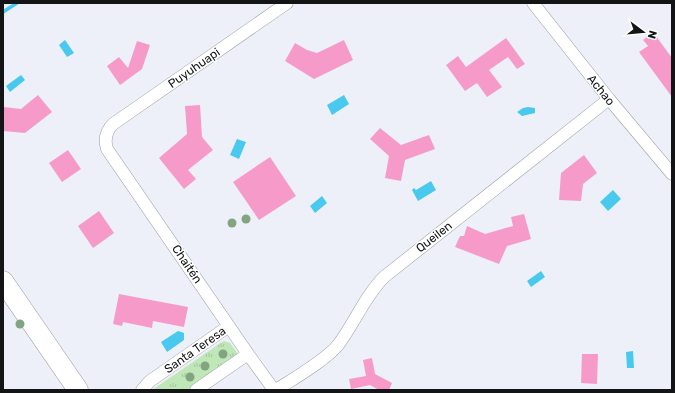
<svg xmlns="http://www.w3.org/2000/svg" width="675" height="393" font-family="Rubik,sans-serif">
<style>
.grass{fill:url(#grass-tufts)}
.water{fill:#48c9ed}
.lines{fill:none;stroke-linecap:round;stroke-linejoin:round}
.stream{stroke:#48c9ed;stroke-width:3.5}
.building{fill:#f69bc9}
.minor-casing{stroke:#989ba2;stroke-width:13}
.primary-casing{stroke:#989ba2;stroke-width:21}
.minor{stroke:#fff;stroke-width:12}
.primary{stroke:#fff;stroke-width:20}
.tree{fill:#83a480}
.labels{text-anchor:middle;stroke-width:3;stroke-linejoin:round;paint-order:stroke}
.street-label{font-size:12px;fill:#131416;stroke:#fff}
</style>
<defs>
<pattern id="grass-tufts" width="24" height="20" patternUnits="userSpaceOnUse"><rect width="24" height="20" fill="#c0e7b8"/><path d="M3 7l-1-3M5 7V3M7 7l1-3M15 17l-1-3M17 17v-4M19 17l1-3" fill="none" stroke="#a4c59d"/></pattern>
</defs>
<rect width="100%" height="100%" fill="#edf0f8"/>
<path class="grass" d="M 224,341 L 230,343 L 238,354 L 192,390 L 152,390 L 222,342 Z"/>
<path class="water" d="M 65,40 L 74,53 L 67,57 L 59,45 Z
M 21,75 L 25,80 L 10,92 L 6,86 Z
M 344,95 L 349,104 L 332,115 L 327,105 Z
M 528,107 L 535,108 L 535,113 L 522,116 L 517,112 L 523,108 Z
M 237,139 L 246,142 L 239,159 L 230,155 Z
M 431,181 L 436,190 L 418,201 L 412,190 L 414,188 L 416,190 Z
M 613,190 L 621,199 L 608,211 L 600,202 Z
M 322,196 L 327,203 L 315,213 L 310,206 Z
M 541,271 L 545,277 L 531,287 L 527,281 Z
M 178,331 L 184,333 L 184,340 L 167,352 L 161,342 Z
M 633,351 L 634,368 L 627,368 L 626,352 Z"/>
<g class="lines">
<path class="stream" d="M 3,12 L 17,3"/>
</g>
<path class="building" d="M 653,32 L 672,58 L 672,97 L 639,52 L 648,46 L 643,40 Z
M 506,38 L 525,64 L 517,69 L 508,57 L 489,70 L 502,87 L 487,97 L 477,83 L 465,91 L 446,65 L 458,56 L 466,67 Z
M 344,40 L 353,60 L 314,79 L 285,61 L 295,43 L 307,50 L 317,53 Z
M 137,41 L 150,45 L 142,69 L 120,85 L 107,66 L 119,57 L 128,68 Z
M 38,95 L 52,112 L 25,133 L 3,131 L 4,107 L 21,109 Z
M 200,105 L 202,137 L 213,150 L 188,170 L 196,179 L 184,189 L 159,158 L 187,134 L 185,106 Z
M 380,128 L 401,145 L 429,135 L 435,149 L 405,160 L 401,181 L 385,178 L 389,156 L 370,139 Z
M 68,150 L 81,169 L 62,182 L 49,163 Z
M 584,155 L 597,173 L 583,184 L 581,201 L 559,200 L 561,173 Z
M 270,157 L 296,196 L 259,220 L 233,182 Z
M 99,211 L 114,233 L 93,248 L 78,226 Z
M 524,214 L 531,239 L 507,246 L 499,264 L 455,247 L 460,236 L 464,236 L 467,226 L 485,234 L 513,226 L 511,217 Z
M 119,294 L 188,307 L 184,327 L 153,321 L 152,328 L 123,322 L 122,326 L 113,324 Z
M 582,354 L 598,354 L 597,384 L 581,383 Z
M 372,358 L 375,374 L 392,383 L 389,390 L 379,390 L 370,385 L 351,389 L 349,379 L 366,376 L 363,360 Z"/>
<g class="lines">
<g class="minor-casing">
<path id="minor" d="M 533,3 L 609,99 L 672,174
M 142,390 L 150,381 L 229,326
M 196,390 L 248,354
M 274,390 L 248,354 L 107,149 C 104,139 106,131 113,124 L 287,3
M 276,390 C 293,379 326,360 338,345 C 354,324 365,296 384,277 L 609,99"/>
</g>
<g class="primary-casing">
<path id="primary" d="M 3,281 L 78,390"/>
</g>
<use href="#minor" class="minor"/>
<use href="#primary" class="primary"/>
</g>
<g class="tree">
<circle cx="246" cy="219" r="4.5"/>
<circle cx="232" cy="223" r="4.5"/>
<circle cx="20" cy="324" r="4.5"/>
<circle cx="223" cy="354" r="4.5"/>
<circle cx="205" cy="366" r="4.5"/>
<circle cx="190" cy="377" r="4.5"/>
</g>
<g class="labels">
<g class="street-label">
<text transform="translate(194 68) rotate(-35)" y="4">Puyuhuapi</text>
<text transform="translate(601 90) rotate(51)" y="4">Achao</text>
<text transform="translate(434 237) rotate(-38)" y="4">Queilen</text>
<text transform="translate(187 264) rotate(56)" y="4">Chaitén</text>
<text transform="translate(195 350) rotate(-35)" y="4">Santa Teresa</text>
</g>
</g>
<rect width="675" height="393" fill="none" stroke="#131416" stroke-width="8"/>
<g transform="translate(643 32) rotate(106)" stroke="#ffffff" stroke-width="3" paint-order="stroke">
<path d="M0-3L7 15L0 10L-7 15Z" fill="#131416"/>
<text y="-6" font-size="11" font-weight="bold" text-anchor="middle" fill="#131416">N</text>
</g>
</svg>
